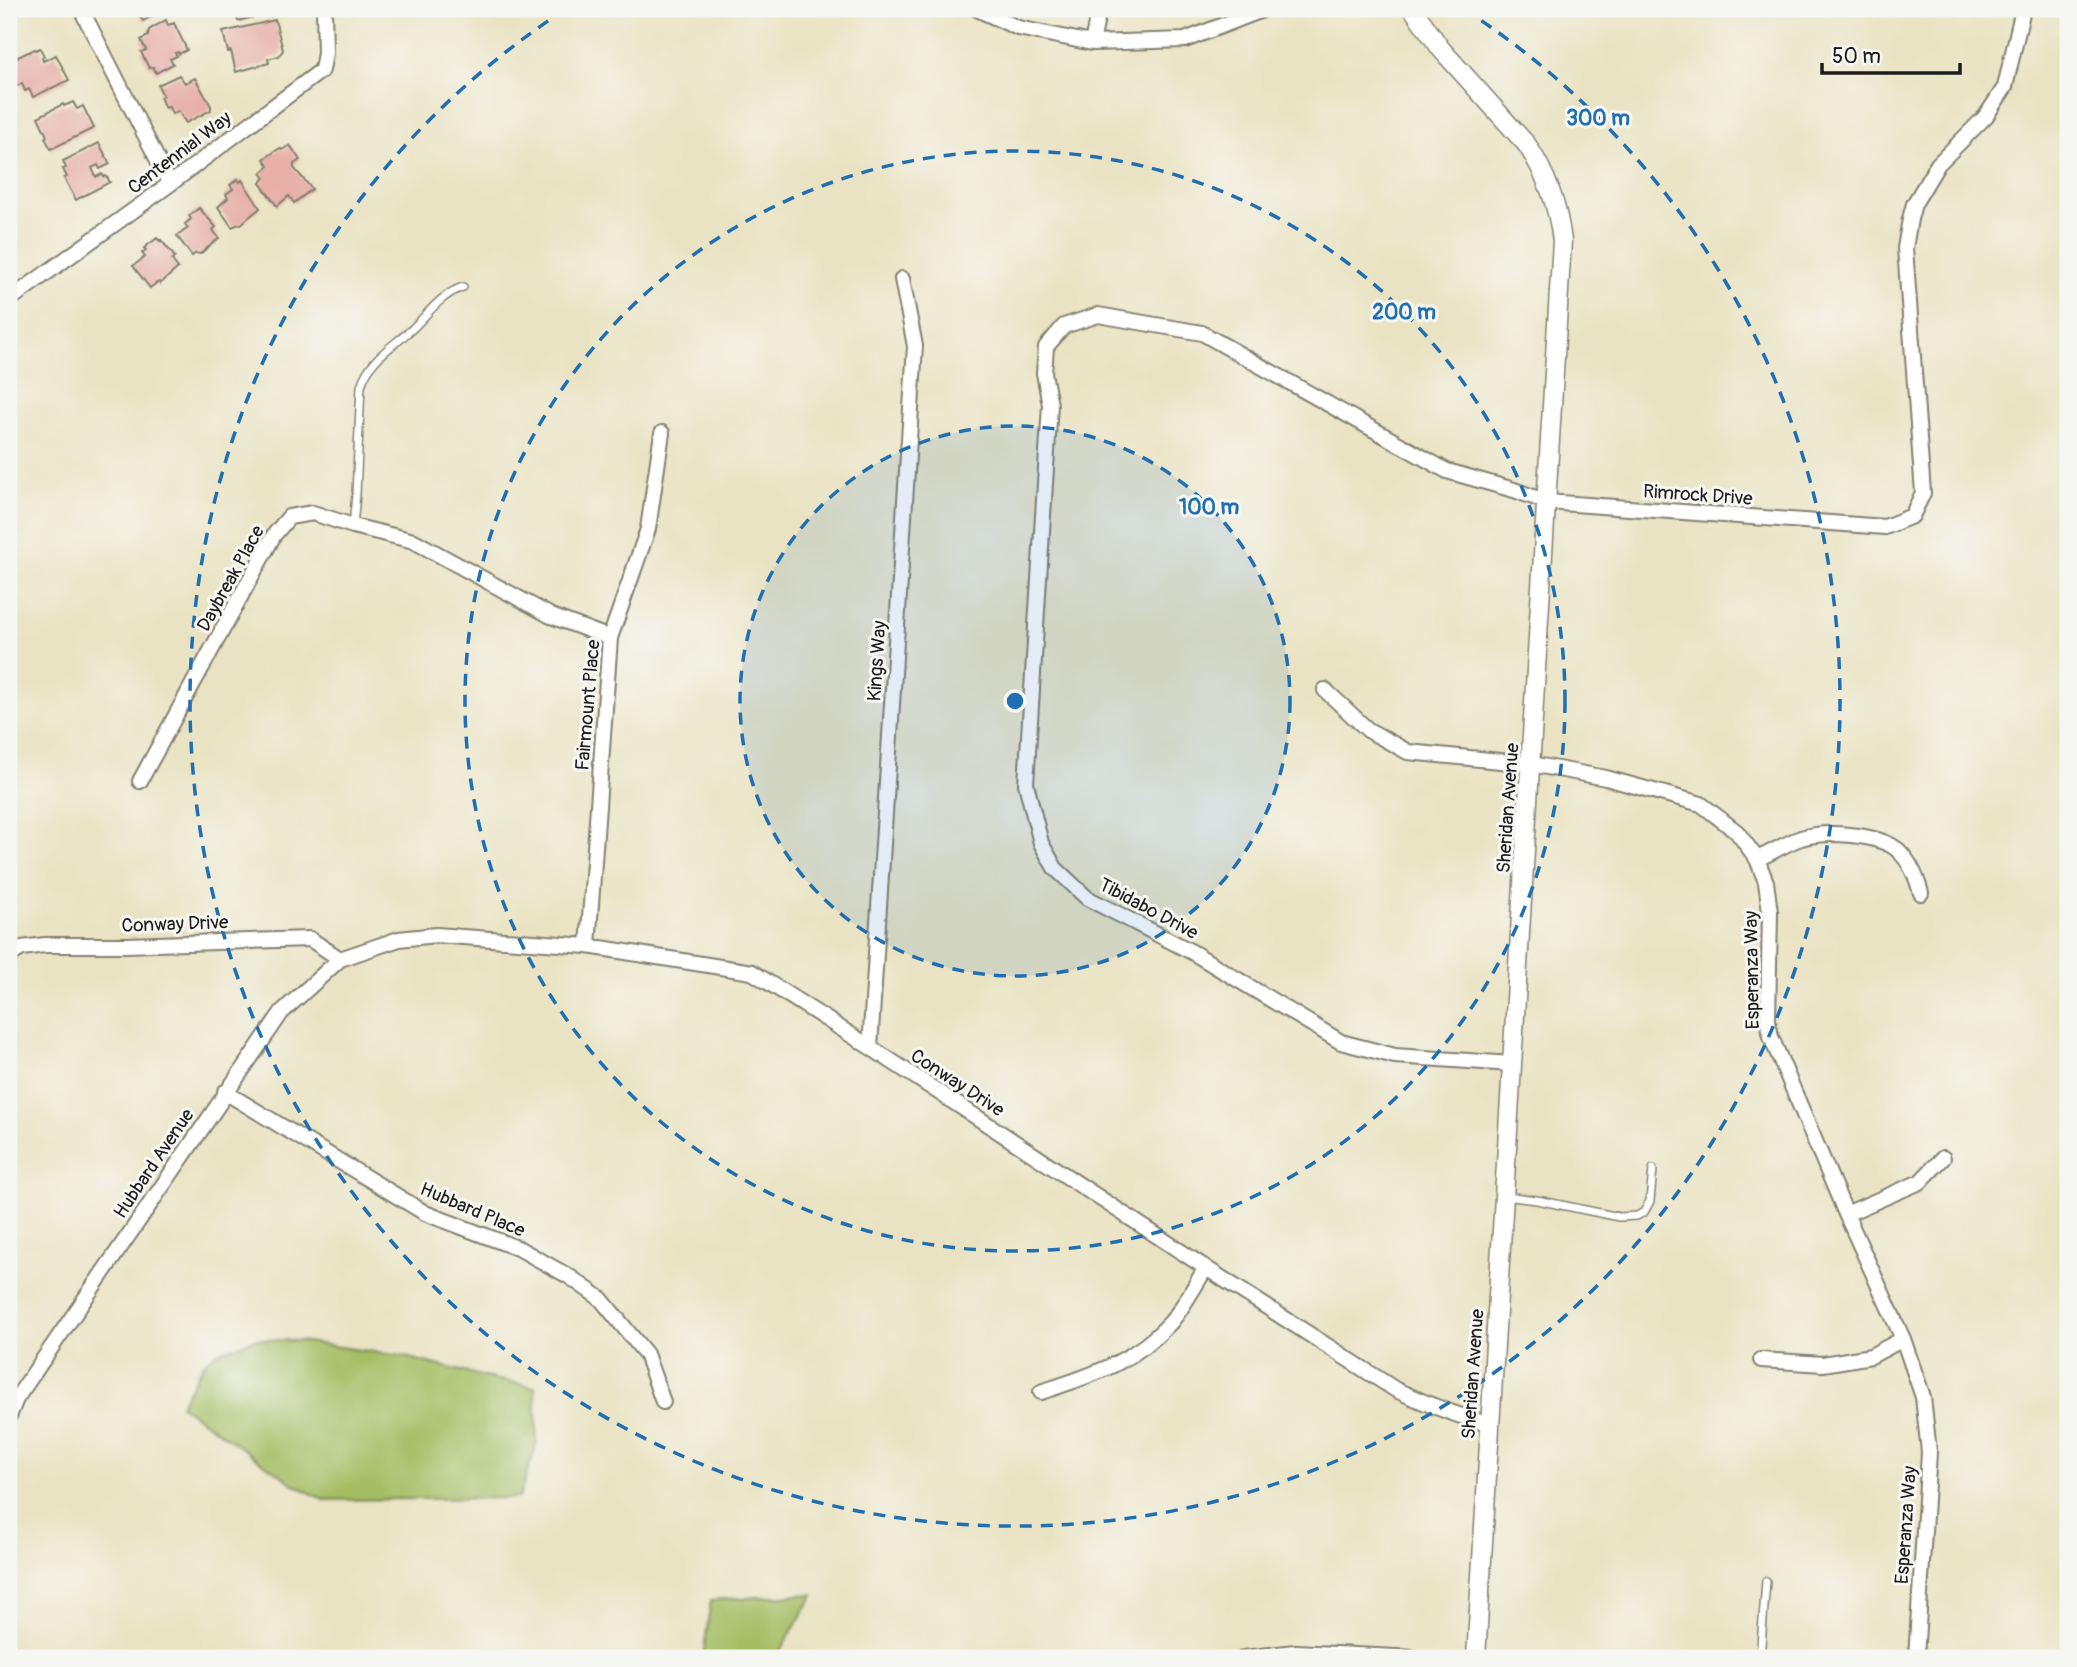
<svg xmlns="http://www.w3.org/2000/svg" width="2077" height="1667" font-family="Pangolin,sans-serif">
<style>
.green{fill:#a5be64;stroke:#606d40;stroke-width:2}
.building{fill:#e7afa8}
.lines{fill:none;stroke-linecap:round;stroke-linejoin:round}
.service-casing{stroke:#838070;stroke-width:10}
.minor-casing{stroke:#838070;stroke-width:18}
.tertiary-casing{stroke:#838070;stroke-width:21}
.service{stroke:#fff;stroke-width:7}
.minor{stroke:#fff;stroke-width:14}
.tertiary{stroke:#fff;stroke-width:18}
.ring{fill:none;stroke:#1f6fb2;stroke-width:3.5;stroke-dasharray:12 9}
.labels{text-anchor:middle;stroke-width:6;stroke-linejoin:round;paint-order:stroke}
.street-label{font-size:19px;fill:#1c1c1c;stroke:#f6f6f2}
.centre{fill:#1f6fb2;stroke:#f6f6f2;stroke-width:3.5}
.ring-label{font-size:21px;text-anchor:middle;font-weight:bold;fill:#1f6fb2;stroke:#f6f6f2;stroke-width:6;stroke-linejoin:round;paint-order:stroke}
</style>
<rect width="100%" height="100%" fill="#f6f6f2"/>
<filter id="ink" filterUnits="userSpaceOnUse"><feTurbulence type="fractalNoise" baseFrequency=".0143" numOctaves="2"/><feDisplacementMap in="SourceGraphic" scale="14" xChannelSelector="R" yChannelSelector="G"/><feConvolveMatrix kernelMatrix="1 2 1 2 8 2 1 2 1" color-interpolation-filters="sRGB"/></filter>
<filter id="wash" filterUnits="userSpaceOnUse"><feTurbulence type="fractalNoise" baseFrequency=".00686" numOctaves="4" result="noise"/><feDisplacementMap in="SourceGraphic" scale="28" xChannelSelector="R" yChannelSelector="G"/><feGaussianBlur stdDeviation="1.57" result="paint"/><feColorMatrix in="noise" values="0 0 0 0 0 0 0 0 0 0 0 0 0 0 0 0 0 1.4 0 .05"/><feComposite in="paint" operator="in"/></filter>
<g filter="url(#wash)">
<rect width="100%" height="100%" fill="#eae3c3"/>
<path class="green" d="M 256,1339 L 299,1341 L 401,1356 L 489,1378 L 535,1387 L 537,1443 L 519,1498 L 324,1500 L 295,1485 L 180,1405 L 205,1362 L 218,1352 Z
M 814,1594 L 776,1658 L 703,1658 L 711,1600 Z"/>
<g id="blocks">
<path class="building" d="M 118,9 L 166,9 L 143,21 L 137,12 L 132,14 L 130,9 L 121,14 Z
M 229,9 L 281,9 L 281,10 L 238,21 L 236,13 L 230,14 Z
M 166,20 L 168,25 L 174,23 L 187,50 L 179,54 L 178,52 L 175,53 L 177,56 L 170,59 L 173,64 L 156,73 L 153,67 L 149,68 L 141,52 L 146,50 L 141,40 L 148,36 L 149,30 Z
M 275,20 L 283,50 L 279,56 L 268,59 L 269,63 L 236,72 L 231,51 L 228,52 L 223,32 Z
M 40,48 L 44,56 L 42,57 L 43,61 L 56,55 L 69,80 L 33,97 L 29,89 L 25,91 L 22,83 L 17,86 L 14,78 L 9,73 L 9,61 L 35,49 L 36,50 Z
M 179,75 L 185,83 L 195,78 L 211,106 L 211,110 L 186,123 L 178,111 L 172,114 L 169,107 L 165,108 L 160,97 L 163,96 L 158,85 Z
M 73,102 L 77,109 L 83,106 L 94,128 L 51,149 L 45,138 L 47,136 L 38,117 L 63,104 L 64,106 Z
M 99,143 L 110,164 L 100,169 L 98,165 L 92,168 L 96,177 L 102,174 L 104,177 L 106,176 L 110,182 L 76,200 L 64,178 L 67,177 L 63,169 L 66,168 L 63,161 Z
M 290,145 L 300,160 L 294,164 L 294,168 L 312,189 L 294,203 L 289,196 L 277,206 L 260,183 L 265,178 L 261,173 L 269,166 L 264,159 L 280,148 L 282,150 Z
M 238,179 L 240,182 L 242,180 L 260,208 L 240,225 L 239,224 L 232,227 L 218,207 L 228,198 L 226,194 L 233,189 L 230,185 Z
M 199,208 L 216,227 L 213,230 L 219,238 L 200,254 L 196,253 L 192,256 L 177,236 L 188,228 L 185,224 L 191,219 L 189,216 Z
M 157,238 L 160,241 L 161,240 L 175,257 L 172,260 L 178,268 L 160,284 L 159,282 L 155,284 L 150,288 L 133,266 L 145,257 L 142,253 L 146,250 L 144,248 Z"/>
</g>
</g>
<g filter="url(#ink)">
<use href="#blocks" fill-opacity="0" stroke="#838070" stroke-width="2"/>
<g class="lines">
<g class="service-casing">
<path id="service" d="M 353,526 L 356,494 L 361,386 C 369,359 392,347 412,329 C 429,313 440,295 463,287
M 1504,1196 L 1537,1200 L 1619,1217 L 1637,1216 L 1644,1212 L 1650,1201 L 1653,1169
M 1760,1658 L 1766,1581"/>
</g>
<g class="minor-casing">
<path id="minor" d="M 81,9 L 170,184
M 977,9 L 1018,28 L 1092,43 L 1185,40 L 1262,10
M 1092,43 L 1099,9
M 9,300 L 170,184 L 322,70 L 325,53 L 324,9
M 1325,690 L 1368,730 L 1408,752 L 1531,764 L 1606,778 L 1701,804 L 1737,832 L 1757,859 L 1766,882 L 1770,912 L 1768,1021 L 1771,1037 L 1846,1214 L 1903,1339 L 1923,1397 L 1929,1452 L 1916,1658
M 140,781 L 274,535 L 289,517 L 313,513 L 353,526 L 414,541 L 551,616 L 610,638
M 1757,859 C 1771,853 1786,843 1801,838 C 1825,831 1879,833 1899,851 C 1911,863 1917,878 1921,893
M 588,946 L 610,638 L 648,529 L 662,433
M 9,958 L 12,954 L 22,948 L 45,945 L 126,945 L 310,939 L 340,959
M 870,1047 L 915,346 L 902,279
M 1512,1064 L 1395,1056 L 1341,1042 L 1192,952 L 1087,898 L 1055,868 L 1041,843 L 1026,784 L 1050,405 L 1044,373 L 1046,347 L 1064,326 L 1098,315 L 1202,333 L 1447,471 L 1514,490 L 1547,502 L 1885,527 L 1912,516 L 1923,493 L 1905,248 L 1910,219 L 1914,204 L 1938,164 L 1986,116 L 2005,87 L 2023,9
M 225,1092 L 425,1213 L 520,1249 L 570,1277 L 601,1299 L 646,1354 L 663,1402
M 1846,1214 L 1920,1182 L 1943,1158
M 1761,1360 L 1823,1364 L 1871,1356 L 1903,1339
M 1041,1392 C 1092,1375 1133,1363 1170,1323 C 1184,1307 1194,1286 1206,1268
M 9,1416 L 16,1399 L 282,1012 L 340,959 L 399,939 L 436,935 L 588,946 L 752,972 L 870,1047 L 1206,1268 L 1396,1390 C 1427,1404 1456,1416 1489,1424
M 1244,1658 L 1295,1652 L 1416,1658"/>
</g>
<g class="tertiary-casing">
<path id="tertiary" d="M 1413,9 L 1441,49 L 1527,145 C 1547,175 1558,206 1562,241 L 1476,1658"/>
</g>
<use href="#service" class="service"/>
<use href="#minor" class="minor"/>
<use href="#tertiary" class="tertiary"/>
</g>
</g>
<circle cx="1015" cy="701" r="275" fill="#1f6fb2" fill-opacity=".12"/>
<g class="ring">
<circle cx="1015" cy="701" r="275"/>
<circle cx="1015" cy="701" r="550"/>
<path d="M1464 9A825 825 0 1 1 566 9"/>
</g>
<g class="labels">
<g class="street-label">
<text transform="translate(179 152) rotate(-37)" y="7">Centennial Way</text>
<text transform="translate(1698 494) rotate(4)" y="7">Rimrock Drive</text>
<text transform="translate(230 578) rotate(-61)" y="7">Daybreak Place</text>
<text transform="translate(876 661) rotate(-86)" y="7">Kings Way</text>
<text transform="translate(587 705) rotate(-85)" y="7">Fairmount Place</text>
<text transform="translate(1507 808) rotate(-86)" y="7">Sheridan Avenue</text>
<text transform="translate(1149 908) rotate(28)" y="7">Tibidabo Drive</text>
<text transform="translate(175 923) rotate(-2)" y="7">Conway Drive</text>
<text transform="translate(1751 970) rotate(-91)" y="7">Esperanza Way</text>
<text transform="translate(958 1082) rotate(33)" y="7">Conway Drive</text>
<text transform="translate(153 1163) rotate(-56)" y="7">Hubbard Avenue</text>
<text transform="translate(473 1209) rotate(23)" y="7">Hubbard Place</text>
<text transform="translate(1472 1374) rotate(-86)" y="7">Sheridan Avenue</text>
<text transform="translate(1905 1525) rotate(-86)" y="7">Esperanza Way</text>
</g>
</g>
<circle cx="1015" cy="701" r="10" class="centre"/>
<g class="ring-label">
<text x="1598" y="125">300 m</text>
<text x="1404" y="319">200 m</text>
<text x="1209" y="514">100 m</text>
</g>
<rect width="2077" height="1667" fill="none" stroke="#f6f6f2" stroke-width="35"/>
<path d="M1822 63v10h138v-10" fill="none" stroke="#1c1c1c" stroke-width="3.5"/>
<text x="1832" y="63" font-size="21" fill="#1c1c1c" stroke="#f6f6f2" stroke-width="5" paint-order="stroke">50 m</text>
</svg>
